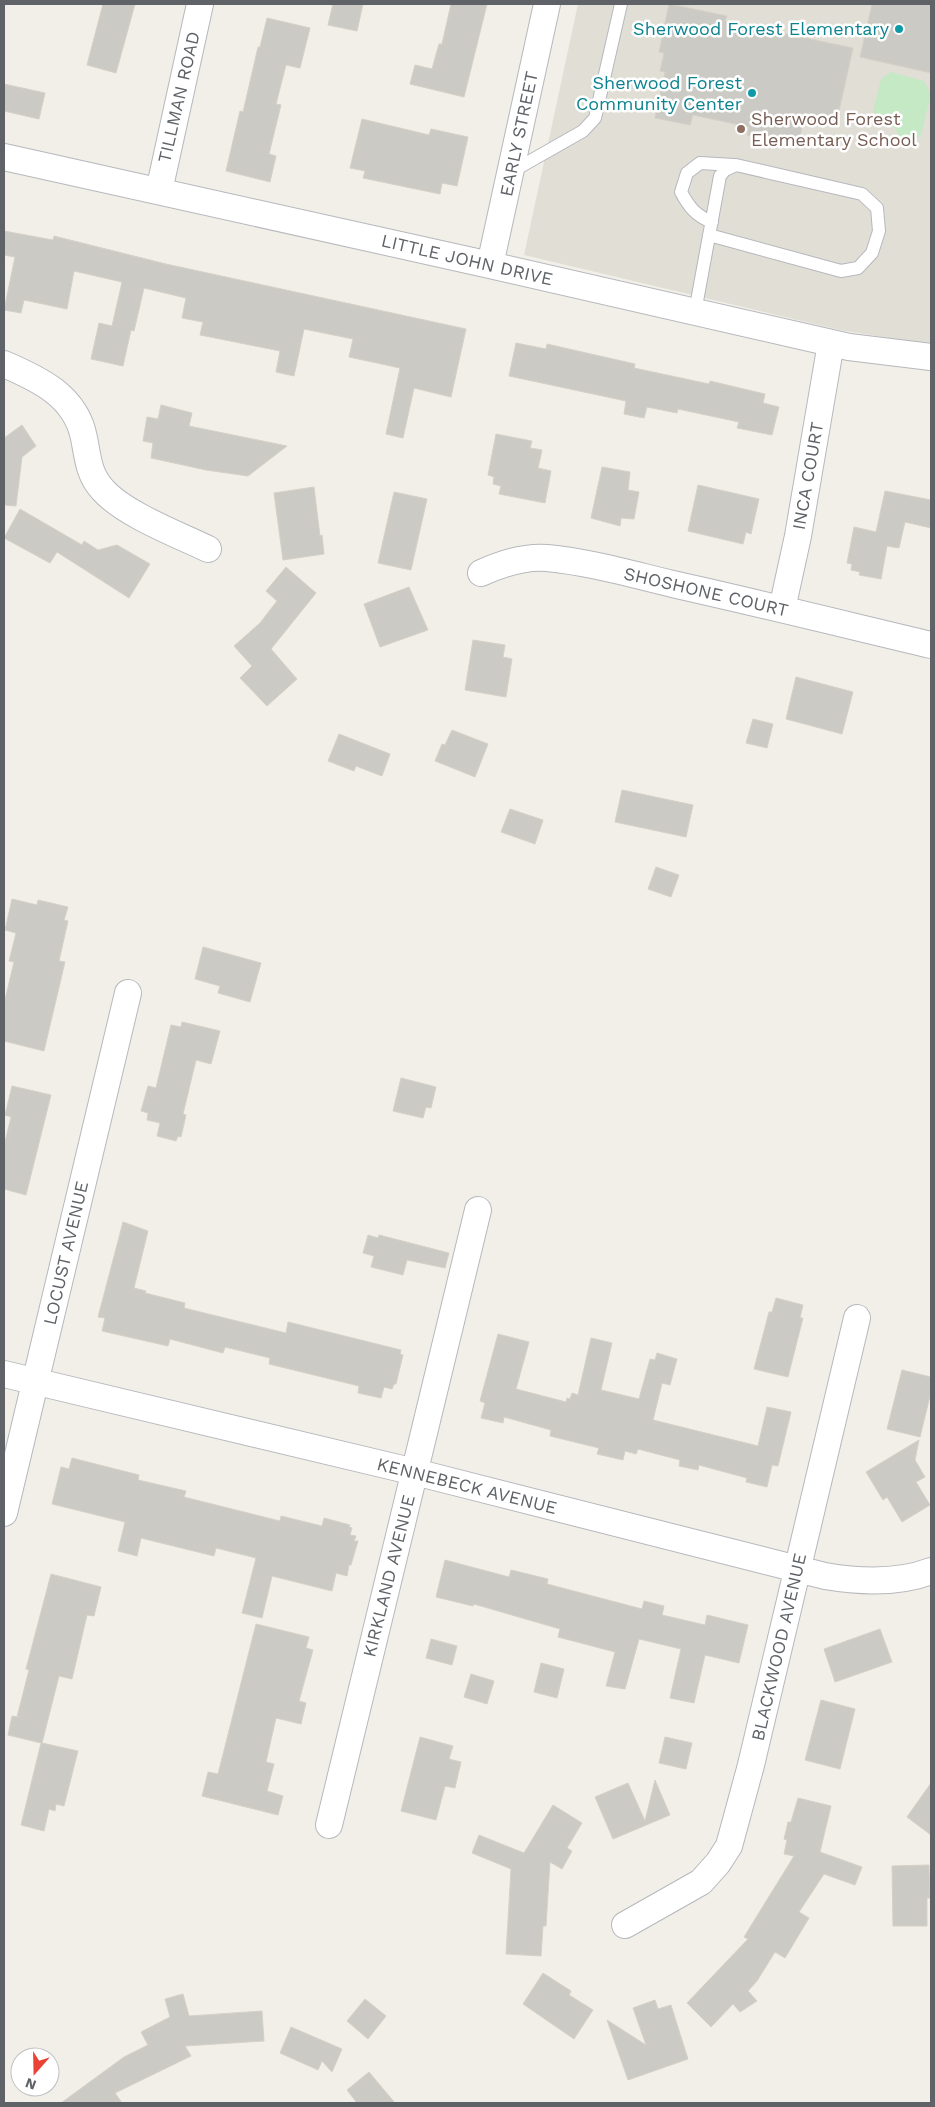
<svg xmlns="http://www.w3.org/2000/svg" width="935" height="2107" font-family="'Work Sans',sans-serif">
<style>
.education{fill:#e1ded6}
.green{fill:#c5e8c5}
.building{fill:#cccac5;stroke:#d6d1c6}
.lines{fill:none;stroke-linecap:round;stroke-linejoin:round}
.lane-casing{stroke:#b5b8bc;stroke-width:14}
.street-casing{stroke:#b5b8bc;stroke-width:28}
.lane{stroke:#fff;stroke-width:12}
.street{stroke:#fff;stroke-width:26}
.culture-dot{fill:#0f9aa8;stroke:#fff;stroke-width:2}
.education-dot{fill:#8d6e63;stroke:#fff;stroke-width:2}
.labels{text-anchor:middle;stroke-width:5;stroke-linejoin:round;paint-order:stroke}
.culture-label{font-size:18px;fill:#0d838f;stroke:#fff;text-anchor:end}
.street-label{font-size:18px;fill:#5f6368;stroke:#fff}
.education-label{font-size:18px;fill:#785e54;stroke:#fff;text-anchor:start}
</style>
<rect width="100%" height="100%" fill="#f1efe8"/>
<path class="education" d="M 578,4 L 931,4 L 931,345 L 840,330 L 524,255 Z"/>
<path class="green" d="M 891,72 L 924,81 L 931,94 L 921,135 L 911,143 L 900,139 L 895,128 L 882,123 L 873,111 L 881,79 Z"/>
<path class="building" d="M 103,4 L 135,4 L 116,73 L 87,65 Z
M 333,4 L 363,4 L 357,31 L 328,25 Z
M 451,4 L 487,4 L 464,97 L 410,84 L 415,65 L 432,69 L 439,44 L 442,44 Z
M 669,4 L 727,16 L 725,21 L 853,48 L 837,120 L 805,113 L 798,146 L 747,135 L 749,127 L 693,115 L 690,125 L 655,118 L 665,72 L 660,71 L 664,53 L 659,52 Z
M 872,4 L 931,4 L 931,73 L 860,57 Z
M 267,18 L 310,28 L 300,68 L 286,65 L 276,104 L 281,105 L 269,154 L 276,156 L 270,182 L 226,171 L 240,111 L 243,112 L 258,47 L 260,47 Z
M 4,84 L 45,93 L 39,119 L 4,111 Z
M 362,119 L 429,135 L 431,129 L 468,137 L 457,186 L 442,183 L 440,194 L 363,178 L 365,171 L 350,168 Z
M 4,231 L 53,240 L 54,236 L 166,264 L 466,329 L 451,397 L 414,388 L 403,438 L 386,434 L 400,368 L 349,357 L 353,339 L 304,329 L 294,376 L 276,372 L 280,351 L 200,335 L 203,322 L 182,318 L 186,298 L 144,288 L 134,331 L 131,330 L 123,366 L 91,359 L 99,323 L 112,326 L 122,282 L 74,271 L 67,309 L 24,300 L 21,313 L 4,310 L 15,257 L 4,255 Z
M 516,343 L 546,349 L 547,344 L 635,364 L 634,368 L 709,384 L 710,381 L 765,394 L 763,403 L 779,407 L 772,435 L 737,428 L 739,422 L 678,409 L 677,413 L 647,407 L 644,418 L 624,414 L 626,401 L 509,376 Z
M 161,405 L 192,413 L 189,426 L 287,446 L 248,476 L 206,470 L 151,458 L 153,443 L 143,441 L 147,417 L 158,419 Z
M 22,425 L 36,446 L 22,457 L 16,506 L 4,505 L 4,438 Z
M 496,434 L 532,441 L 530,448 L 542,450 L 538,468 L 551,471 L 545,503 L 499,494 L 501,486 L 493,484 L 494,477 L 488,475 Z
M 602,467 L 630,472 L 628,490 L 639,492 L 634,519 L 621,518 L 620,526 L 591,518 Z
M 698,485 L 759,499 L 751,534 L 746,532 L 743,544 L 688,531 Z
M 314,487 L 320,536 L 322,535 L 324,554 L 283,560 L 274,493 Z
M 885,491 L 931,500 L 931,528 L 905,522 L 899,548 L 887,546 L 881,579 L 859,575 L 860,572 L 851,570 L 852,564 L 847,563 L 854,527 L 876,532 Z
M 394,492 L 427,499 L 411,570 L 378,563 Z
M 20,509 L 82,545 L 84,541 L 98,550 L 117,545 L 150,564 L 129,598 L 57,552 L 50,563 L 4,538 Z
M 286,567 L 316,593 L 271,649 L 297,679 L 267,706 L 240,678 L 252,666 L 234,646 L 260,623 L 277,601 L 266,591 Z
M 409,587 L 428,630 L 380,647 L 364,604 Z
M 473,640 L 505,645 L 503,657 L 512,659 L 506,697 L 465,690 Z
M 796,677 L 853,692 L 842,734 L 786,719 Z
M 753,719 L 773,724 L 767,748 L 746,743 Z
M 452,730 L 488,744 L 475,777 L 435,761 L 442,744 L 445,745 Z
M 339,734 L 390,754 L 382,776 L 356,766 L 354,771 L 328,761 Z
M 622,790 L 693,805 L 686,837 L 615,822 Z
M 510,809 L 543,820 L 535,844 L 501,832 Z
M 656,867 L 679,875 L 671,897 L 648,889 Z
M 12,899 L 37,905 L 38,900 L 68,907 L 64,920 L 68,921 L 59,961 L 65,962 L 44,1051 L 4,1041 L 4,1004 L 14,962 L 9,961 L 16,933 L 5,930 Z
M 203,947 L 261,963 L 250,1002 L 218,993 L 220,986 L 195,979 Z
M 182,1022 L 220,1031 L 211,1064 L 196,1060 L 183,1114 L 186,1115 L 181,1137 L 178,1136 L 176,1141 L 157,1136 L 160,1123 L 147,1120 L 148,1113 L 141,1111 L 148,1086 L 156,1088 L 171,1025 L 181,1027 Z
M 401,1078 L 436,1087 L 431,1108 L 426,1107 L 423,1118 L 393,1111 Z
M 12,1086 L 51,1095 L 26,1195 L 4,1189 L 4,1146 L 11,1117 L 5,1115 Z
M 123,1222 L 148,1231 L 134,1288 L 146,1291 L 145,1293 L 185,1303 L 184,1308 L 286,1333 L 288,1322 L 401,1350 L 400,1354 L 403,1355 L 396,1384 L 394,1384 L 392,1389 L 384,1387 L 381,1398 L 358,1393 L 359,1386 L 269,1364 L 270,1358 L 225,1347 L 223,1353 L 170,1339 L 168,1346 L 102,1331 L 105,1318 L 98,1317 Z
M 368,1235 L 378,1238 L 379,1235 L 449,1253 L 445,1268 L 407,1260 L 403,1275 L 371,1267 L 374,1256 L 363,1253 Z
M 776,1298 L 803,1305 L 800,1318 L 803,1318 L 788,1377 L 754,1369 L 769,1312 L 772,1312 Z
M 498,1334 L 529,1342 L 516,1389 L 566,1402 L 567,1398 L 570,1399 L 572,1393 L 578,1395 L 591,1338 L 612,1343 L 601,1390 L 639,1399 L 650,1359 L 655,1360 L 657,1353 L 677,1359 L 670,1385 L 662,1383 L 653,1420 L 758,1446 L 767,1407 L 791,1412 L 778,1466 L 772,1465 L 767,1487 L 746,1482 L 747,1478 L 699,1465 L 698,1470 L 679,1466 L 680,1460 L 638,1449 L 636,1454 L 625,1451 L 623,1460 L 597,1454 L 599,1448 L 550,1436 L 551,1430 L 504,1417 L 503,1423 L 481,1418 L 485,1403 L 480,1401 Z
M 902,1370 L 931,1377 L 931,1392 L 920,1437 L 887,1429 Z
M 919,1440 L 915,1460 L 925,1477 L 916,1482 L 930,1505 L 902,1522 L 887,1497 L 883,1500 L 866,1472 Z
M 72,1458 L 139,1475 L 138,1480 L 186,1491 L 184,1497 L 280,1521 L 281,1516 L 322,1526 L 324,1518 L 350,1525 L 349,1527 L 352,1528 L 350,1535 L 356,1536 L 354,1541 L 358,1541 L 351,1565 L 349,1565 L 347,1576 L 336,1573 L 332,1591 L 272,1576 L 262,1618 L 242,1613 L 256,1558 L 216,1548 L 214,1556 L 141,1538 L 137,1556 L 118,1551 L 125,1522 L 52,1504 L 61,1467 L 69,1469 Z
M 445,1560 L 509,1577 L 511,1570 L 548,1579 L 547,1584 L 642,1609 L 644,1601 L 664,1606 L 662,1615 L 705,1625 L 707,1615 L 748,1625 L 739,1663 L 705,1655 L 694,1703 L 670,1698 L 681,1649 L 639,1639 L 625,1689 L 606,1686 L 615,1652 L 558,1637 L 560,1629 L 474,1604 L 473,1606 L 436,1597 Z
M 51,1574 L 101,1587 L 94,1616 L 87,1615 L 72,1679 L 59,1676 L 42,1743 L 78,1751 L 64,1806 L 56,1804 L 55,1811 L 49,1809 L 44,1831 L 21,1825 L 41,1743 L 8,1735 L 12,1716 L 17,1717 L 29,1670 L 26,1669 Z
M 256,1624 L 309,1637 L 306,1648 L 313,1650 L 299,1701 L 306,1703 L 301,1724 L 276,1718 L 266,1762 L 274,1764 L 267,1791 L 283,1796 L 278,1815 L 202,1796 L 208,1772 L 218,1774 Z
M 880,1629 L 892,1662 L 835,1682 L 824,1649 Z
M 431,1639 L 457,1646 L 452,1665 L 426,1658 Z
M 541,1663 L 564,1669 L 557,1698 L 534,1692 Z
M 471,1674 L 494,1681 L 487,1704 L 464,1697 Z
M 821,1700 L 855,1709 L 840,1769 L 805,1760 Z
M 420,1737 L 453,1746 L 449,1759 L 461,1762 L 455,1788 L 445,1786 L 436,1820 L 401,1811 Z
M 665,1737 L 692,1743 L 686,1769 L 659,1763 Z
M 655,1780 L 670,1815 L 613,1839 L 595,1797 L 628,1783 L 645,1821 Z
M 931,1783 L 931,1835 L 907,1817 Z
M 798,1798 L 831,1806 L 820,1852 L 862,1867 L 855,1885 L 824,1874 L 799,1912 L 809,1918 L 785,1958 L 775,1952 L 757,1981 L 748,1991 L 757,2001 L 740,2012 L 733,2004 L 711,2027 L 687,2003 L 748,1939 L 744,1937 L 794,1856 L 784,1854 L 787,1840 L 784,1839 L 788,1822 L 791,1822 Z
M 553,1805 L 582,1823 L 567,1848 L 572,1851 L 562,1869 L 550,1862 L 546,1926 L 543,1926 L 541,1956 L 506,1954 L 511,1869 L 472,1853 L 479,1835 L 524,1853 Z
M 929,1865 L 930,1898 L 927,1898 L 927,1926 L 893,1926 L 892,1866 Z
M 543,1973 L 571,1991 L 569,1995 L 593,2010 L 574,2039 L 523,2004 Z
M 183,1994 L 189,2016 L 262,2011 L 264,2041 L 185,2046 L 191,2056 L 115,2093 L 122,2103 L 61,2103 L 124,2057 L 148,2045 L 141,2032 L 170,2017 L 165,1999 Z
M 365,1999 L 386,2016 L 368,2039 L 347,2021 Z
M 655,2000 L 658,2009 L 671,2005 L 688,2059 L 628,2080 L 607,2020 L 646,2045 L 633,2008 Z
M 291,2027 L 342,2049 L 332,2072 L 322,2061 L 318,2070 L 280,2053 Z
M 369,2072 L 395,2103 L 357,2103 L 347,2090 Z"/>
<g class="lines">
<g class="lane-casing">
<path id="lane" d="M 511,172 L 583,131 L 595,118 L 621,4
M 712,222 C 696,216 689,207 681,192 L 687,173 L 700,163 L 734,165
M 695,312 L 720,176 L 725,170 L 736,165 L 862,194 L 877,208 L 879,231 L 872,253 L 858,268 L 841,271 L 709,235"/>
</g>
<g class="street-casing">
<path id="street" d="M 4,157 L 490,265 L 849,347 L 931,357
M 159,191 L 200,4
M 490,265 L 547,4
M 4,364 C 39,379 76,396 84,438 C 88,457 88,474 103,490 C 124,514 179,535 208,549
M 481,573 C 501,564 525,556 547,558 C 590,562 634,575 677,585 C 762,604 847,625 931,645
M 782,609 L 798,536 L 831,343
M 4,1374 L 415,1472 L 825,1576 C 860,1582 897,1584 931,1571
M 4,1513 L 128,993
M 329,1825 L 478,1210
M 625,1925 L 701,1882 L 718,1863 L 729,1846 L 751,1765 L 857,1318"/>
</g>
<use href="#lane" class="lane"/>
<use href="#street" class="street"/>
</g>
<g class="culture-dot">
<circle cx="899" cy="29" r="5"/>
<circle cx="752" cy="93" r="5"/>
</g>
<circle class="education-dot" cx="741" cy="129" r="5"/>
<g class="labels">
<g class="culture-label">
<text x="889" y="35">Sherwood Forest Elementary</text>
<text x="742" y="89">Sherwood Forest<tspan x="742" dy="21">Community Center</tspan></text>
</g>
<g class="street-label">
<text transform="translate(179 97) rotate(-77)" y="6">TILLMAN ROAD</text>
<text transform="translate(519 134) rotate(-78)" y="6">EARLY STREET</text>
<text transform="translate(467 260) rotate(13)" y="6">LITTLE JOHN DRIVE</text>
<text transform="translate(808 476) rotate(-80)" y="6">INCA COURT</text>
<text transform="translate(706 592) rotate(13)" y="6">SHOSHONE COURT</text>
<text transform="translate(66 1253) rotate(-77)" y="6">LOCUST AVENUE</text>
<text transform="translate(467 1486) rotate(14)" y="6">KENNEBECK AVENUE</text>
<text transform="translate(389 1576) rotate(-76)" y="6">KIRKLAND AVENUE</text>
<text transform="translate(779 1647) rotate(-77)" y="6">BLACKWOOD AVENUE</text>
</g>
<g class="education-label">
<text x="751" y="125">Sherwood Forest<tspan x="751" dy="21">Elementary School</tspan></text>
</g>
</g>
<rect width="935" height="2107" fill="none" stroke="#5f6368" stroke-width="10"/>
<g transform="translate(35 2072) rotate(200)"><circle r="24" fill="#ffffff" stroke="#bfc1c3"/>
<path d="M0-4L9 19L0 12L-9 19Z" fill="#ea4335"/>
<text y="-8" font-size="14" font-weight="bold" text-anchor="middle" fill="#5f6368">N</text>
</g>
</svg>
